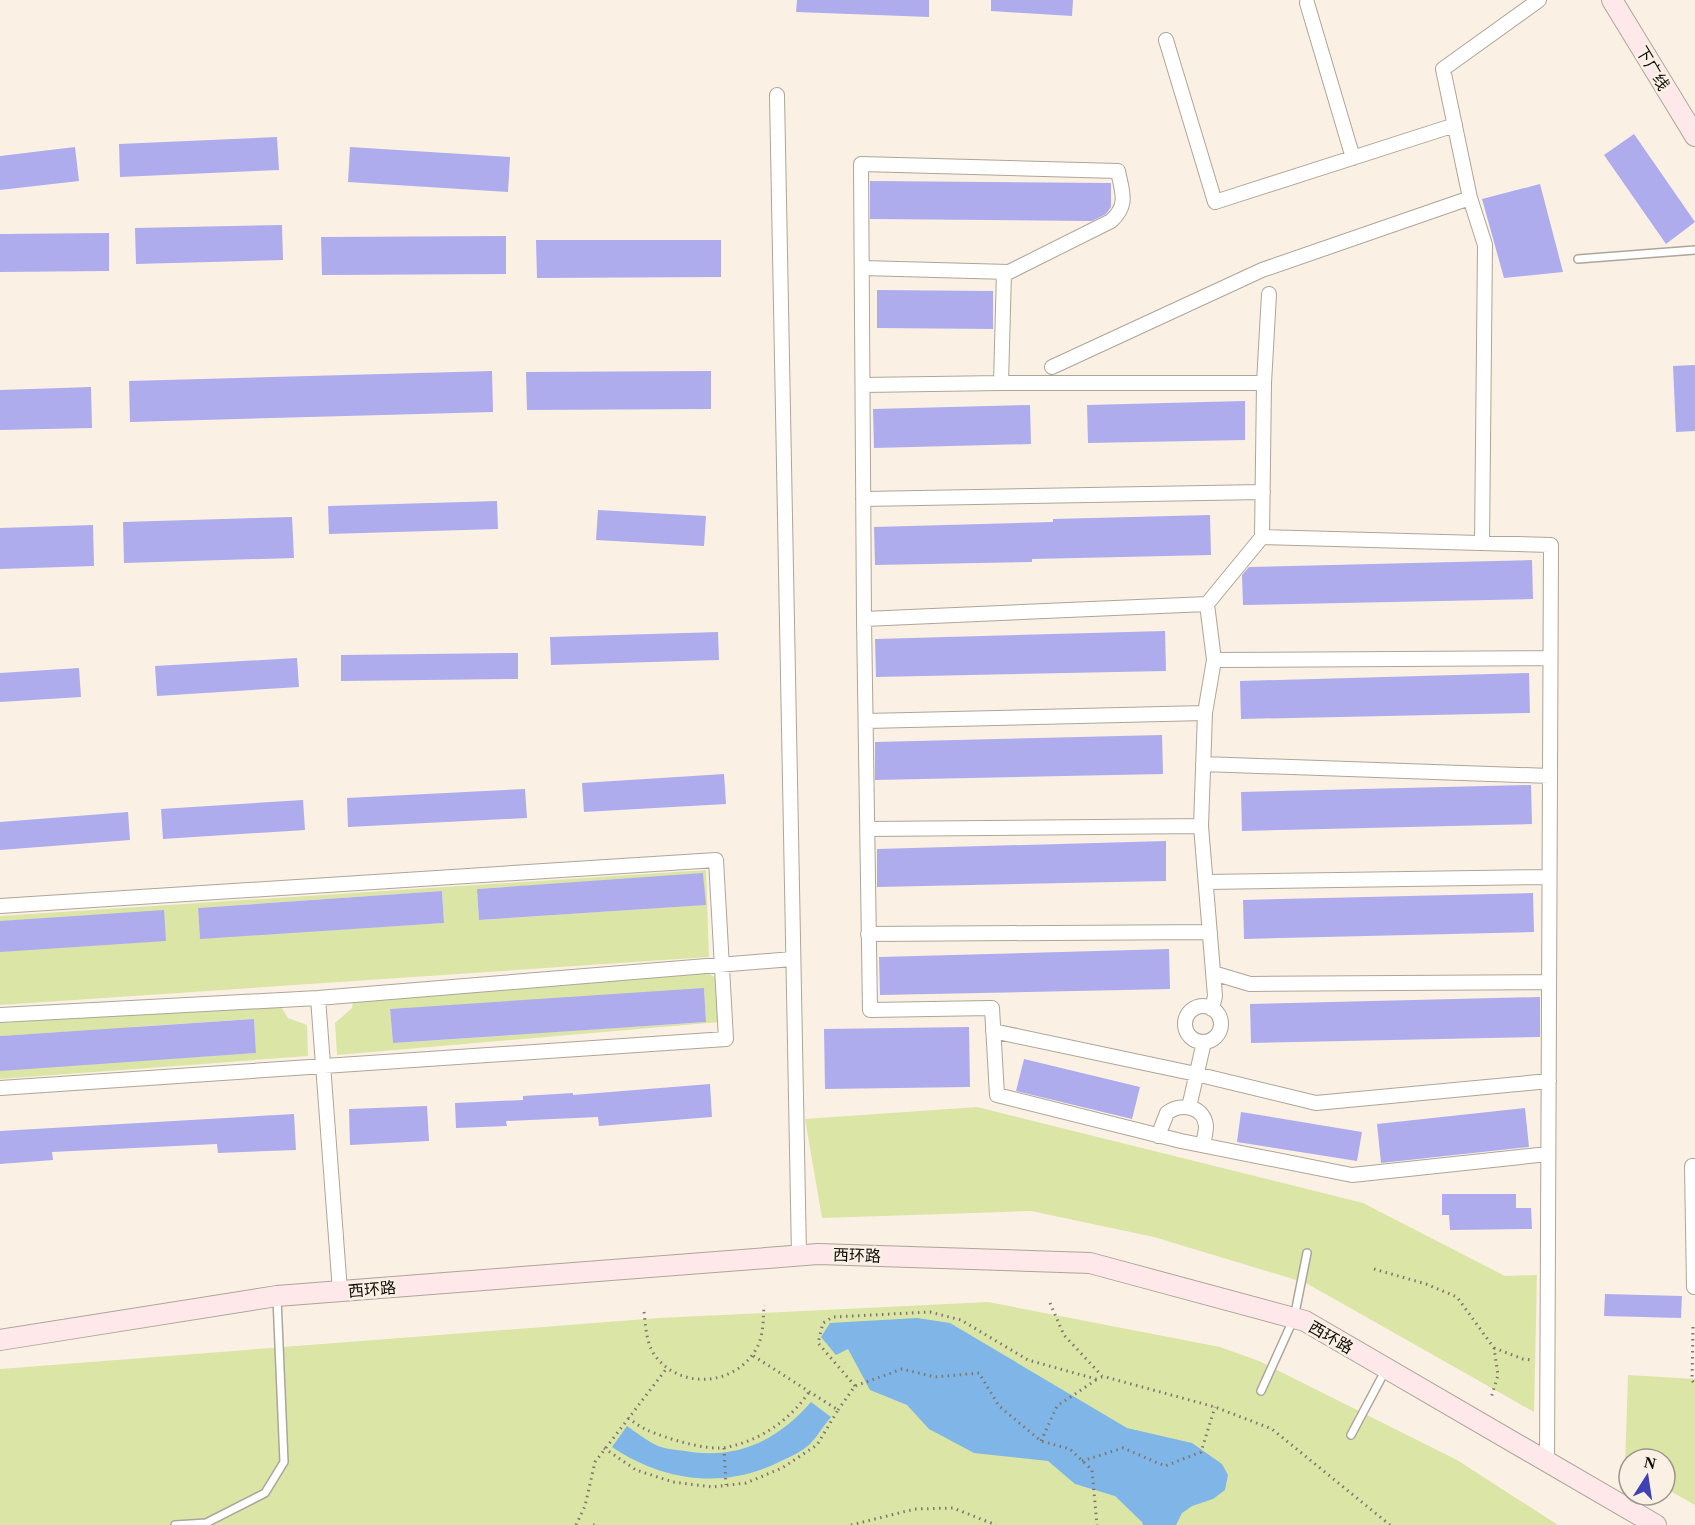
<svg xmlns="http://www.w3.org/2000/svg" width="1695" height="1525" font-family="'Times New Roman','Noto Sans SC',serif">
<style>
.green{fill:#dbe5a6;fill-rule:evenodd}
.water{fill:#7fb6e7}
.building{fill:#aeaced}
.lines{fill:none;stroke-linecap:round;stroke-linejoin:round}
.service-casing{stroke:#ada599;stroke-width:10}
.minor-casing{stroke:#ada599;stroke-width:16}
.secondary-casing{stroke:#ada599;stroke-width:22}
.path{stroke:#7d776f;stroke-width:3;stroke-dasharray:1.5 4.5;stroke-linecap:butt}
.service{stroke:#fff;stroke-width:7}
.minor{stroke:#fff;stroke-width:14}
.secondary{stroke:#fee8ea;stroke-width:20}
.labels{text-anchor:middle;stroke-width:5;stroke-linejoin:round;paint-order:stroke}
.street-label{font-size:16px;fill:#0e0b07;stroke:#faf1e4}
</style>
<rect width="100%" height="100%" fill="#faf1e4"/>
<path class="green" d="M 706,870 L 709,957 L 0,1005 L 0,916 ZM 703,874 L 705,905 L 479,920 L 477,889 ZM 442,891 L 444,923 L 200,938 L 198,908 Z
M 707,973 L 719,979 L 720,1022 L 337,1055 L 335,1023 L 352,1008 L 353,1001 ZM 704,989 L 706,1022 L 536,1033 ZM 390,1010 L 514,1035 L 393,1043 Z
M 280,1005 L 288,1018 L 307,1025 L 308,1056 L 0,1079 L 0,1071 L 109,1029 L 0,1036 L 0,1023 ZM 254,1019 L 256,1053 L 134,1061 L 131,1027 Z
M 977,1107 L 1363,1203 L 1505,1276 L 1537,1275 L 1534,1412 L 1306,1283 L 1154,1237 L 1031,1211 L 822,1218 L 805,1119 Z
M 988,1302 L 1220,1347 L 1259,1361 L 1457,1460 L 1558,1525 L 0,1525 L 0,1369 L 659,1318 Z
M 1628,1375 L 1695,1379 L 1695,1505 L 1665,1488 L 1665,1459 L 1629,1459 L 1629,1468 L 1625,1465 Z"/>
<path class="water" d="M 917,1318 L 950,1323 L 1127,1428 L 1192,1443 L 1222,1464 L 1228,1475 L 1225,1490 L 1213,1499 L 1192,1506 L 1182,1513 L 1176,1525 L 1143,1525 L 1142,1522 L 1115,1496 L 1075,1484 L 1048,1461 L 974,1453 L 929,1429 L 907,1405 L 870,1390 L 848,1349 L 836,1355 L 821,1337 L 830,1323 Z
M 811,1402 L 831,1417 C 824,1425 818,1435 811,1443 C 803,1451 790,1457 779,1462 C 723,1490 663,1481 612,1447 L 627,1426 C 637,1433 647,1441 658,1446 C 666,1449 677,1450 685,1451 C 737,1460 777,1441 811,1402 Z"/>
<path class="building" d="M 797,0 L 929,0 L 929,17 L 796,12 Z
M 991,0 L 1073,0 L 1072,16 L 991,11 Z
M 1634,134 L 1695,222 L 1666,244 L 1604,155 Z
M 277,137 L 279,170 L 120,177 L 119,144 Z
M 75,147 L 79,181 L 0,190 L 0,156 Z
M 350,147 L 510,157 L 508,192 L 348,182 Z
M 870,181 L 1111,183 L 1111,207 L 1106,214 L 1092,221 L 870,219 Z
M 1540,184 L 1563,272 L 1504,278 L 1482,199 Z
M 282,225 L 283,260 L 136,264 L 135,228 Z
M 109,233 L 109,271 L 0,272 L 0,234 Z
M 506,236 L 506,274 L 322,275 L 321,237 Z
M 536,240 L 721,240 L 721,277 L 537,278 Z
M 877,290 L 993,291 L 993,329 L 877,328 Z
M 1695,365 L 1695,431 L 1676,432 L 1673,366 Z
M 492,371 L 493,412 L 130,422 L 129,381 Z
M 711,371 L 711,409 L 527,410 L 526,372 Z
M 91,387 L 92,428 L 0,430 L 0,390 Z
M 1245,401 L 1245,440 L 1088,443 L 1087,405 Z
M 1030,405 L 1031,444 L 874,448 L 873,409 Z
M 497,501 L 498,529 L 329,534 L 328,506 Z
M 598,510 L 706,516 L 704,546 L 596,540 Z
M 1210,515 L 1211,555 L 1032,559 L 1032,562 L 875,565 L 874,527 L 1053,522 L 1053,519 Z
M 292,517 L 294,558 L 124,563 L 123,522 Z
M 93,525 L 94,566 L 0,569 L 0,528 Z
M 1532,560 L 1533,599 L 1243,605 L 1242,575 L 1249,567 Z
M 1165,631 L 1166,671 L 876,677 L 875,639 Z
M 718,632 L 719,660 L 551,665 L 550,637 Z
M 518,653 L 518,679 L 341,681 L 341,655 Z
M 297,658 L 299,687 L 157,696 L 155,666 Z
M 79,668 L 81,697 L 0,702 L 0,673 Z
M 1529,673 L 1530,713 L 1241,719 L 1240,681 Z
M 1162,735 L 1163,774 L 875,780 L 875,742 Z
M 724,774 L 726,804 L 584,812 L 582,783 Z
M 1531,785 L 1532,824 L 1242,831 L 1241,792 Z
M 525,789 L 527,818 L 348,827 L 347,798 Z
M 303,800 L 305,830 L 163,839 L 161,809 Z
M 128,812 L 130,840 L 0,850 L 0,822 Z
M 1166,841 L 1166,881 L 877,887 L 877,849 Z
M 703,873 L 706,905 L 479,920 L 477,889 Z
M 442,891 L 444,923 L 200,939 L 198,908 Z
M 1533,893 L 1534,932 L 1244,939 L 1243,900 Z
M 164,910 L 166,941 L 0,952 L 0,921 Z
M 1169,949 L 1170,989 L 880,995 L 879,957 Z
M 704,988 L 706,1022 L 393,1043 L 390,1009 Z
M 1540,997 L 1540,1037 L 1251,1043 L 1250,1004 Z
M 254,1019 L 256,1053 L 0,1071 L 0,1036 Z
M 969,1027 L 970,1087 L 825,1089 L 824,1029 Z
M 1024,1059 L 1140,1087 L 1132,1119 L 1016,1091 Z
M 710,1084 L 712,1117 L 599,1126 L 598,1117 L 506,1121 L 507,1126 L 456,1128 L 455,1103 L 523,1100 L 523,1096 L 573,1093 L 573,1095 Z
M 427,1106 L 429,1141 L 350,1145 L 349,1109 Z
M 1525,1108 L 1529,1147 L 1381,1163 L 1377,1124 Z
M 1241,1112 L 1362,1132 L 1357,1161 L 1237,1142 Z
M 294,1114 L 296,1150 L 218,1153 L 217,1144 L 52,1152 L 53,1160 L 0,1164 L 0,1131 Z
M 1442,1194 L 1516,1194 L 1516,1208 L 1531,1208 L 1532,1229 L 1450,1230 L 1449,1215 L 1442,1215 Z
M 1605,1294 L 1682,1296 L 1681,1318 L 1604,1316 Z"/>
<g class="lines">
<g class="service-casing">
<path id="service" d="M 1578,259 L 1695,250
M 1261,1391 L 1294,1318 L 1307,1253
M 1351,1435 L 1385,1371
M 175,1525 L 206,1523 L 265,1493 L 284,1462 L 277,1298"/>
</g>
<g class="minor-casing">
<path id="minor" d="M 1307,3 L 1353,158
M 1166,40 L 1215,202 L 1455,125
M 777,95 L 799,1255
M 862,268 L 1009,272 L 1111,221 C 1129,205 1122,192 1118,171 L 861,164 L 864,619 L 1207,604
M 1052,367 L 1262,270 L 1470,198
M 1001,383 L 1264,383 L 1269,294
M 863,385 L 1001,383 L 1004,272
M 863,499 L 1263,492
M 1262,537 L 1264,383
M 1482,543 L 1485,245 L 1470,198 L 1443,69 L 1539,0
M 864,619 L 870,1010 L 992,1008 L 997,1095 L 1181,1141 L 1352,1175 L 1548,1154
M 1214,660 L 1550,658
M 866,721 L 1205,713
M 1203,764 L 1550,776
M 867,829 L 1201,826
M 1206,882 L 1549,877
M 0,906 L 716,860 L 726,1039 L 0,1088
M 868,934 L 1210,932
M 1213,973 L 1250,984 L 1549,982
M 318,998 L 340,1291
M1185 1024a18 18 0 1 1 36 0a18 18 0 1 1-36 0Z
M 1212,1009 L 1215,996 L 1201,826 L 1205,713 L 1214,660 L 1207,604 L 1262,537 L 1551,545 L 1547,1463
M 0,1015 L 318,998 L 792,959
M 993,1031 L 1196,1074 L 1316,1103 L 1549,1081
M 1189,1107 L 1204,1042
M 1158,1136 L 1167,1113 C 1180,1103 1204,1105 1206,1126 C 1206,1132 1204,1139 1203,1145
M 1694,1287 L 1692,1166 L 1695,1166"/>
</g>
<g class="secondary-casing">
<path id="secondary" d="M 1612,0 L 1695,136
M 0,1340 L 277,1296 L 818,1254 L 1090,1263 L 1305,1321 L 1656,1525"/>
</g>
<path class="path" d="M 1374,1269 L 1426,1284 L 1457,1297 L 1494,1348 L 1498,1375 L 1491,1398
M 1050,1303 L 1064,1335 L 1102,1376 L 1215,1407 L 1272,1429 L 1390,1525
M 644,1312 C 646,1328 646,1344 656,1357 C 682,1390 734,1385 755,1351 C 764,1337 763,1321 764,1305
M 1693,1327 L 1692,1380 L 1695,1385
M 1494,1348 L 1523,1359 L 1532,1360
M 855,1386 L 818,1343 L 823,1323 L 833,1317 L 930,1312 L 961,1320 L 1028,1360 L 1096,1379 L 1102,1377
M 838,1410 L 855,1386 L 902,1369 L 935,1377 L 979,1373 L 999,1406 L 1041,1441 L 1070,1449 L 1092,1470 L 1097,1525
M 628,1418 C 634,1422 640,1427 647,1430 C 665,1438 709,1452 728,1447 C 761,1440 790,1420 809,1392
M 1041,1441 L 1057,1406 L 1096,1380
M 604,1448 L 636,1470 L 673,1482 L 712,1487 L 746,1483 L 782,1468 L 817,1445 L 838,1410 L 752,1355
M 724,1448 L 726,1485
M 1082,1461 L 1123,1448 L 1165,1466 L 1201,1452 L 1215,1407
M 576,1525 L 585,1506 L 595,1462 L 667,1368
M 593,1525 L 599,1525
M 851,1525 L 915,1509 L 953,1508 L 996,1525"/>
<use href="#service" class="service"/>
<use href="#minor" class="minor"/>
<use href="#secondary" class="secondary"/>
</g>
<g class="labels">
<g class="street-label">
<text transform="translate(1653 68) rotate(59)" y="6">下广线</text>
<text transform="translate(857 1255) rotate(2)" y="6">西环路</text>
<text transform="translate(372 1289) rotate(-5)" y="6">西环路</text>
<text transform="translate(1331 1337) rotate(30)" y="6">西环路</text>
</g>
</g>
<g transform="translate(1647 1477) rotate(12)"><circle r="28" fill="#faf1e4" stroke="#9c958c" stroke-width="1.5"/>
<path d="M0-4.5L10 22L0 15L-10 22Z" fill="#4141b6"/>
<text y="-9" font-size="16" font-weight="bold" text-anchor="middle" fill="#0e0b07">N</text>
</g>
</svg>
